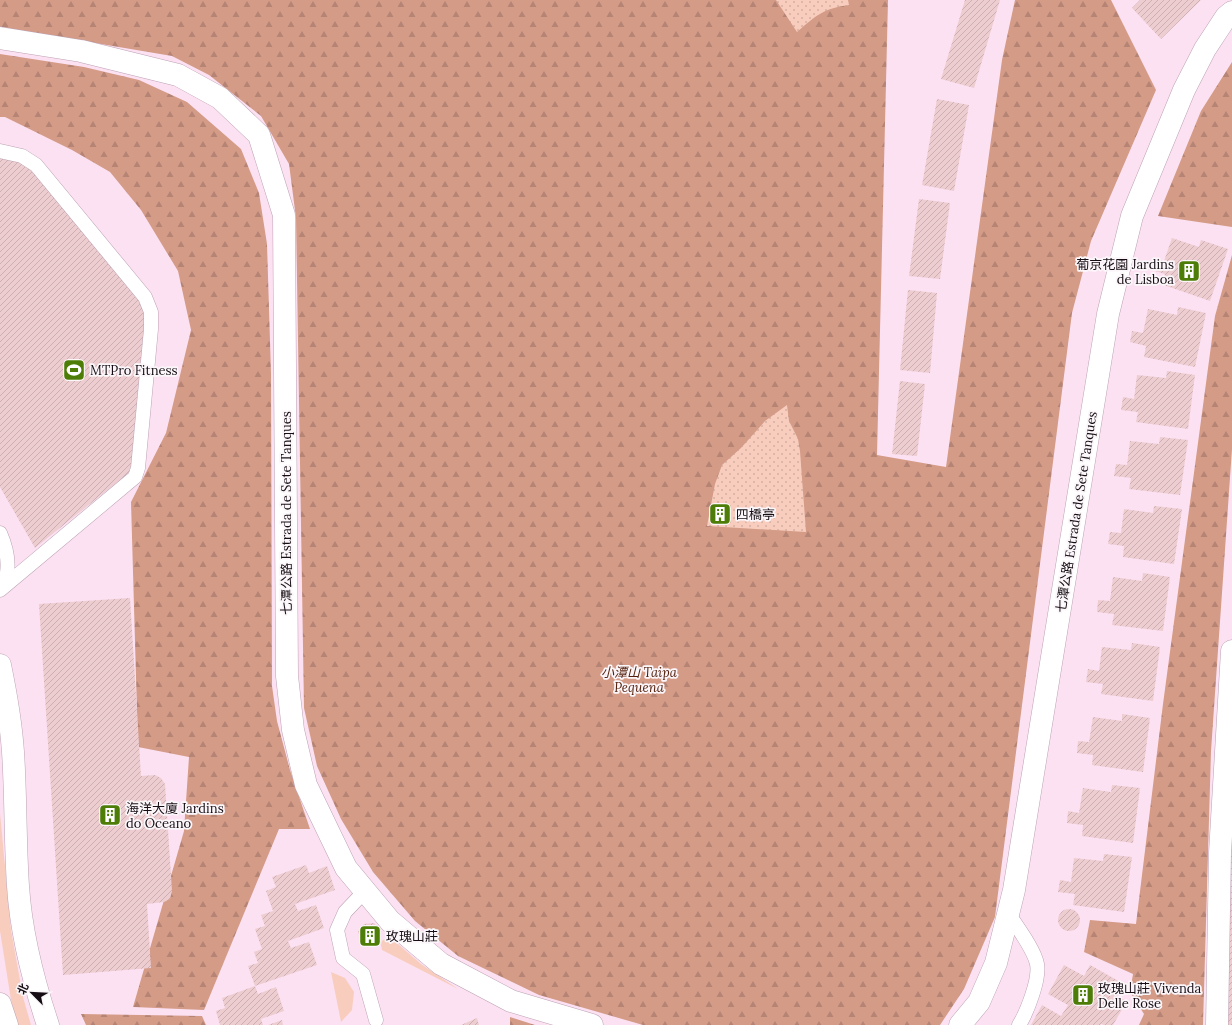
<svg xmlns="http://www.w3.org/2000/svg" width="1232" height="1025" font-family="Lora,'Noto Sans SC',serif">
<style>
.grass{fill:#f8cdbe}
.forest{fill:url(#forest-firs)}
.park{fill:url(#park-dots)}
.building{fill:url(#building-hatch)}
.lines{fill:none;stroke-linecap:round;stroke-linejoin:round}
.lane-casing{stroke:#bca2b3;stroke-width:15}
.street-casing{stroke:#bca2b3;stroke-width:23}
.secondary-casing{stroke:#bca2b3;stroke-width:23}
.lane{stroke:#fff;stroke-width:14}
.street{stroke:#fff;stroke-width:22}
.secondary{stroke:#fff;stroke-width:22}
.labels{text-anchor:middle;stroke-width:3.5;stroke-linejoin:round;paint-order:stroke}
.poi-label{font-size:13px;fill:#150d13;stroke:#fbf6f9;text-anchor:start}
.street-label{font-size:13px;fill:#150d13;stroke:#fbf6f9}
.park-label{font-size:13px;font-style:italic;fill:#521e0a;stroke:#fbf6f9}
</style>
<defs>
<pattern id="forest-firs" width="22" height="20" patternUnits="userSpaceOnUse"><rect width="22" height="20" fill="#d49b87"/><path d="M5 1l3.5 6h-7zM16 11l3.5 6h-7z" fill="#b58474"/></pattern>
<pattern id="park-dots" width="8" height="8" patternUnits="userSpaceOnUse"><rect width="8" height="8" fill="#f8cdbe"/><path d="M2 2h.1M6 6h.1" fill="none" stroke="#d4afa2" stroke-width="1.8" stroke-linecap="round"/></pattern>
<pattern id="building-hatch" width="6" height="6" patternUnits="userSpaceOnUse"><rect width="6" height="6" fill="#eecdd1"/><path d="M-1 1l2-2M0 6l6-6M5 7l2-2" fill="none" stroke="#cbafb3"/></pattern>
</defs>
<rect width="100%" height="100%" fill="#fce1f3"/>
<path class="grass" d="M 0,813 L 11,930 L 23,997 L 31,1025 L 18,1025 L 11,1000 L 0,931 Z
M 386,938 L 391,938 L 421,964 L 458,989 L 382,950 L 381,945 L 382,941 Z
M 331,972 L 345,978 L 354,992 L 352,1010 L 341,1022 Z"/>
<path class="forest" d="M 0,0 L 888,0 L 877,455 L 946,467 L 1002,60 L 1015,0 L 1111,0 L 1156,90 L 1091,241 L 1072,313 L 995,917 L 964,989 L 940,1025 L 643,1025 L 539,995 L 458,956 L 415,921 L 373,872 L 341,819 L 317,766 L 304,708 L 296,218 L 289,164 L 261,116 L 209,75 L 172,56 L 0,27 Z
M 0,54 L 84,67 L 139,80 L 187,102 L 241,149 L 259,193 L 267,244 L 271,373 L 272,686 L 277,721 L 290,770 L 310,829 L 279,829 L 204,1010 L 133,1007 L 184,831 L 189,757 L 138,747 L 131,502 L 166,433 L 191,330 L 178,271 L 141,210 L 110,172 L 72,150 L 5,117 L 0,117 Z
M 1232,62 L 1232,227 L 1158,216 L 1201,111 Z
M 1232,255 L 1232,449 L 1211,751 L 1203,1025 L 1139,1025 L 1144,1014 L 1130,992 L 1133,974 L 1084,952 L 1090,920 L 1136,924 L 1163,704 L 1215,316 Z
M 81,1014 L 202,1016 L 206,1025 L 86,1025 Z
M 510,1017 L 535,1025 L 510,1025 Z"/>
<path class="park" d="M 776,0 L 848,0 L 849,5 C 822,9 817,15 797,32 Z
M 787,405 L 789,421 L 798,439 L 800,451 L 806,532 L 707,526 L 715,484 L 722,465 L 741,448 L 765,421 Z"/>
<path class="building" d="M 965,0 L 1000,0 L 974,88 L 941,79 Z
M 1140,0 L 1201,0 L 1161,39 L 1132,8 Z
M 937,99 L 969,105 L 954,191 L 922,185 Z
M 0,157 L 12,159 L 28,165 L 142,304 L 145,312 L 146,322 L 131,471 L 35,548 L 0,487 Z
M 919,199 L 950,203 L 940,279 L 909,276 Z
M 1172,238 L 1199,247 L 1201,240 L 1228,249 L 1210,301 L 1161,284 L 1165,274 L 1149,269 L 1153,257 L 1164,261 Z
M 908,290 L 937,293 L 930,373 L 900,370 Z
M 1178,307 L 1206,313 L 1195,367 L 1144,357 L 1146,346 L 1130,342 L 1132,331 L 1143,333 L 1148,309 L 1177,315 Z
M 1167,371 L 1195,375 L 1188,429 L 1136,422 L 1138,412 L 1121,410 L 1123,397 L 1134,399 L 1137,375 L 1166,378 Z
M 900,381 L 925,384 L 917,456 L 892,454 Z
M 1160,437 L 1188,440 L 1180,495 L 1129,489 L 1131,478 L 1114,476 L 1116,464 L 1127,465 L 1130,441 L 1159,444 Z
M 1154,506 L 1182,509 L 1174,564 L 1123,557 L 1124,546 L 1108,544 L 1110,532 L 1121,533 L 1124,509 L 1153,513 Z
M 715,508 L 726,509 L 725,520 L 714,519 Z
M 1143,573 L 1170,577 L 1163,631 L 1112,625 L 1114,614 L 1097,612 L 1098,600 L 1110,601 L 1113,577 L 1142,581 Z
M 130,598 L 141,776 L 155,775 L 161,778 L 165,784 L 172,891 L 170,899 L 164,902 L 147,904 L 151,968 L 63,975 L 39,604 Z
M 1132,643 L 1160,647 L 1153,701 L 1101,694 L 1103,684 L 1086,682 L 1088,669 L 1099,671 L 1102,647 L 1131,650 Z
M 1122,714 L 1150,718 L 1143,772 L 1092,765 L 1093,755 L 1077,753 L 1078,741 L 1089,742 L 1093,717 L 1122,721 Z
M 1112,785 L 1140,788 L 1133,843 L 1082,836 L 1083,825 L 1067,823 L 1068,811 L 1079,813 L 1083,788 L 1111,792 Z
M 1232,836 L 1232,1025 L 1228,1025 L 1230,857 Z
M 1104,854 L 1132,857 L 1124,912 L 1073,905 L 1075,894 L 1058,892 L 1060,880 L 1071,882 L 1074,858 L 1103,861 Z
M 306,865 L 309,873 L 327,866 L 335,890 L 295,904 L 298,911 L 316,905 L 324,928 L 288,941 L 291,948 L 309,942 L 317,965 L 255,986 L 258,994 L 276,987 L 284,1011 L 261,1019 L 263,1025 L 220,1025 L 216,1011 L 225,1008 L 222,998 L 255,986 L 248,966 L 258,963 L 254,952 L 262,949 L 255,929 L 265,926 L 261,915 L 273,911 L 266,891 L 276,887 L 272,877 Z
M1058 920a11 11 0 1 1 22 0a11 11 0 1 1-22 0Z
M 374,923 L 381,930 L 380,940 L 371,945 L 362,942 L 358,932 L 364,924 Z
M 1064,965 L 1084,976 L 1090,965 L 1124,984 L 1117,996 L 1127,1001 L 1113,1025 L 1104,1025 L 1101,1024 L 1100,1025 L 1031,1025 L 1042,1005 L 1061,1016 L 1068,1005 L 1048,994 Z
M 477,1018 L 479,1025 L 461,1025 Z
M 282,1020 L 283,1025 L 268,1025 Z"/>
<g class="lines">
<g class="lane-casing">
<path id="lane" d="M 0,151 L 22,156 L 36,165 L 145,297 L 151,312 L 151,329 L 138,468 L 135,477 L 0,590
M 0,533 C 7,549 11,569 3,586
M 365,891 L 345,912 L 337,930 L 343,958 L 363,974 L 376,1020
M 1008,913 C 1017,927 1034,949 1037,964 C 1040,979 1027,1012 1019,1025"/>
</g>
<g class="street-casing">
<path id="street" d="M 0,38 L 81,51 L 178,75 L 220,98 L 259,135 L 284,215 L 287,676 L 293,730 L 306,785 L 346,868 L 390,921 L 441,964 L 511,1001 L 592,1025
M 960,1025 L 979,1002 L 996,963 L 1014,890 L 1108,314 L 1132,216 L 1184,90 L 1205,49 L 1226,17 L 1232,12"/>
</g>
<g class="secondary-casing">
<path id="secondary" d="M 0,665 C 6,694 11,723 13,752 C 16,796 15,841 18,886 C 21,933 33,980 48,1025
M 0,1004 L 7,1025
M 1217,1025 L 1220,853 L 1232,651"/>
</g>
<use href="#lane" class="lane"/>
<use href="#street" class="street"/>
<use href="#secondary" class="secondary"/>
</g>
<defs>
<g id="building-square" transform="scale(1.15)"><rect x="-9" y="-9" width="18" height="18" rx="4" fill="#4d7c07" stroke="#fbf6f9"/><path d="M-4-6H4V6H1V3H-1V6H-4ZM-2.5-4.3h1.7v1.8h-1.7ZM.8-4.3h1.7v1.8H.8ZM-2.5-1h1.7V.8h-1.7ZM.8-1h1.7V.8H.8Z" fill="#fff"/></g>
<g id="stadium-square" transform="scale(1.15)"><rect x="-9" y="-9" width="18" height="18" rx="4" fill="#4d7c07" stroke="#fbf6f9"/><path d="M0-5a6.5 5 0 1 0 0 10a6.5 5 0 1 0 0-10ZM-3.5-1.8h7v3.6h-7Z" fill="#fff"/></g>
</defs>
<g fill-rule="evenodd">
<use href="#building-square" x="1189" y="271"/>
<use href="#stadium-square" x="74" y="370"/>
<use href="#building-square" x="720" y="514"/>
<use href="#building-square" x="110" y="815"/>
<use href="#building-square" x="370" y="936"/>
<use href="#building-square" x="1083" y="995"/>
</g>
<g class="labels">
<g class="poi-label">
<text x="1174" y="269" text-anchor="end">葡京花園 Jardins<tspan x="1174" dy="15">de Lisboa</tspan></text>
<text x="90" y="375">MTPro Fitness</text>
<text x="736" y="519">四橋亭</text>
<text x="126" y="813">海洋大廈 Jardins<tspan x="126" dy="15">do Oceano</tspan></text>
<text x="386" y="941">玫瑰山莊</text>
<text x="1098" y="993">玫瑰山莊 Vivenda<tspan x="1098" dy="15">Delle Rose</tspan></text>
</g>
<g class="street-label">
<text transform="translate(1076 512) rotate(-81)" y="5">七潭公路 Estrada de Sete Tanques</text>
<text transform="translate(286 513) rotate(-90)" y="5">七潭公路 Estrada de Sete Tanques</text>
</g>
<g class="park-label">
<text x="639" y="677">小潭山 Taipa<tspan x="639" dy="15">Pequena</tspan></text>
</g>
</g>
<g transform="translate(32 993) rotate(294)" stroke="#fbf6f9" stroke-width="3" paint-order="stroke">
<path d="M0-3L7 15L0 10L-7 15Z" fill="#150d13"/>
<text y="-6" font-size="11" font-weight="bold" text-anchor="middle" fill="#150d13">北</text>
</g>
</svg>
